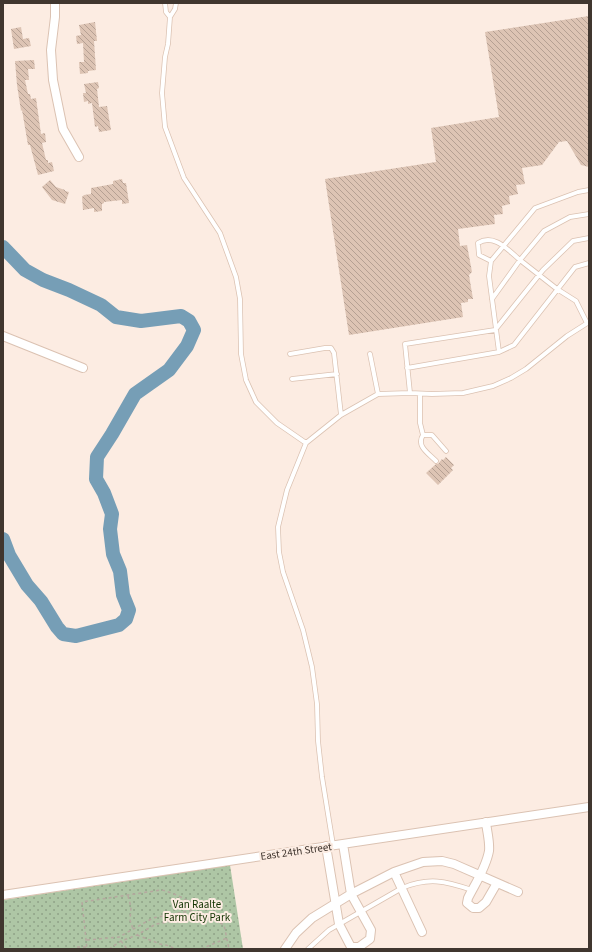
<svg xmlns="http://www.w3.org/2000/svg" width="592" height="952" font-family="'Source Sans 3',sans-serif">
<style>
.park{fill:url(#park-dots)}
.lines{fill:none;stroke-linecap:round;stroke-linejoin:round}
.river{stroke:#769eb6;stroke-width:14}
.building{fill:url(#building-back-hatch)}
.lane-casing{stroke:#dbc2b2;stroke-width:5.5}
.street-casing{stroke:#dbc2b2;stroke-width:10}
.path{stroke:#b5a89f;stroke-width:1.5;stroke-dasharray:3 3;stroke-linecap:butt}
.lane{stroke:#fff;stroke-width:4}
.street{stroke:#fff;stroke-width:8}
.labels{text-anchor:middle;stroke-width:4;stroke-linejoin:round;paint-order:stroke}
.street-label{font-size:11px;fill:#40362f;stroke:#fcece2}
.park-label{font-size:11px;fill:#130;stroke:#fcece2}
</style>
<defs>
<pattern id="park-dots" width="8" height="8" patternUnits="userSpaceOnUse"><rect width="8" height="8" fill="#aec6a5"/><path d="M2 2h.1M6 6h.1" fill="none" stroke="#8fa287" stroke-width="1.8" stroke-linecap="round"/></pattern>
<pattern id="building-back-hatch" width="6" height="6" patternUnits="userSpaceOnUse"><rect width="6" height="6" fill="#ddc4b4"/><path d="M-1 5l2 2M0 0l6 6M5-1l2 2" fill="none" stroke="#b5a093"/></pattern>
</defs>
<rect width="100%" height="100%" fill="#fcece2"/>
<path class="park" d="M 230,865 L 243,949 L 3,949 L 3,900 Z"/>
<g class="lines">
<path class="river" d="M 3,247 L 25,270 L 43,280 L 69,290 L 101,305 L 116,317 L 141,321 L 181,316 L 189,321 L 194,330 L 187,346 L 169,370 L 135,394 L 112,434 L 97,457 L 96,479 L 104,493 L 112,514 L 110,529 L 113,554 L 120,571 L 123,595 L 129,610 L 126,619 L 119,625 L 76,636 L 63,634 L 57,627 L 41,601 L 27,585 L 9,555 L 3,539"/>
</g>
<path class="building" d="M 589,16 L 589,167 L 581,165 L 567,141 L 559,142 L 542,165 L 522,168 L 525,184 L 516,185 L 518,194 L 509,196 L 510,204 L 502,206 L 503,214 L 494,215 L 495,224 L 458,229 L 460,246 L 467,245 L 472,272 L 469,275 L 473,299 L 468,299 L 468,302 L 461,303 L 463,317 L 349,335 L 325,179 L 436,162 L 431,128 L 499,117 L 485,32 Z
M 95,22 L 97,41 L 94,41 L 96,70 L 88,71 L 88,73 L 80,74 L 79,62 L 84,62 L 83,43 L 77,44 L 76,36 L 81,35 L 79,25 Z
M 21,27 L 23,39 L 29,38 L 31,46 L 14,49 L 11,29 Z
M 34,60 L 35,69 L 28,69 L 29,80 L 25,80 L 28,94 L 30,94 L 31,99 L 36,98 L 41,134 L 45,133 L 46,142 L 42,143 L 46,160 L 48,160 L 48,163 L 52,162 L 54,171 L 38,175 L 30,145 L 28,145 L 22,110 L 21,111 L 17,85 L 15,61 Z
M 98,82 L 99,88 L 97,89 L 99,107 L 107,106 L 111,130 L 99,132 L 98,126 L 95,127 L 92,103 L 88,104 L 88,101 L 84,102 L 83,93 L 86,93 L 84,84 Z
M 122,179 L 123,183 L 126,183 L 129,203 L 122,204 L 122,200 L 104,202 L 104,203 L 102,204 L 102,211 L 94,212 L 94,208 L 83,210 L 82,197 L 84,195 L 91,194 L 91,188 L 113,184 L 113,181 Z
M 50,180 L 56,187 L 65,190 L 65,191 L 69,192 L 65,204 L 52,200 L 42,187 Z
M 446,457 L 454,465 L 451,468 L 453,470 L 438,485 L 426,473 L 436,464 L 438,464 L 442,459 L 443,460 Z"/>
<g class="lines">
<g class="lane-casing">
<path id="lane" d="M 165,3 L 166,12 L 170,17 L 175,9 L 176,3
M 170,17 L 168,44 L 165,57 L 162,93 L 165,127 L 184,178 L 220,233 L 236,277 L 240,299 L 241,354 L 246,380 L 256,402 L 277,423 L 306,443
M 589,190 L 578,192 L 535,208 L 491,261 L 489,276 L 499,352 L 514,345 L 575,267 L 589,263
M 491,261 L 479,255 L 478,243 C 494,233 508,250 520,260 L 544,231 L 570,217 L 589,214
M 492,299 L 520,260 L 557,289 L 576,301 L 587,323
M 290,354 L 325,348 L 331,348 L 334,353 L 341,415
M 370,354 L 378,394
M 407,368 L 499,352
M 292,379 L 337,374
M 410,393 L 405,344 L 495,330 L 543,270 L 573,241 L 589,238
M 420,394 L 420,423 L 423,435
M 436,461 C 428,453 416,446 423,435 L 432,435 L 446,451
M 333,845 L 322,777 L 318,741 L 317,704 L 312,667 L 303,630 L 283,572 L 279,552 L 278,527 L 287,490 L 306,443 L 341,415 L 378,394 L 410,393 L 432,394 L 463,393 L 493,386 L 511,378 L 526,369 L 567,336 L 589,322
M 308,949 L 329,930 L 402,888 C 429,877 445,881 472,890"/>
</g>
<g class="street-casing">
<path id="street" d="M 55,3 L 55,17 L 51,50 L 53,80 L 63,129 L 79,157
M 3,336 L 83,368
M 486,822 C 487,832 490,842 489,851 C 486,868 475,884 468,898 L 467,903 L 473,908 L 479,908 L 486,902 L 497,883
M 326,846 L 339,924 L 351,947 L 359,947 L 370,939 L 371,930 L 351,894 L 343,844
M 394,872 L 422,932
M 3,895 L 589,807
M 285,949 L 296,933 L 312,918 L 351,894 L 394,872 L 423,862 L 442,861 L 454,864 L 518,892"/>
</g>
<path class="path" d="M 128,896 L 131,907 L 130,920 L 133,929
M 137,935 L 160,944 L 170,946 L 174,949
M 87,940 L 119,937 L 153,918 L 194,910 L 194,906 C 190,900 169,891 161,890 L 82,902 L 87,949
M 121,941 L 127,949
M 77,947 L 87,947
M 109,949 L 121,941 L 137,935 L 156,924 L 208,916 L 224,925 L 229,949
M 201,949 L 227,938"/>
<use href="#lane" class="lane"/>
<use href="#street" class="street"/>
</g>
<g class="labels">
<g class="street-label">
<text transform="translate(296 851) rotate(-8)" y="4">East 24th Street</text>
</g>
<g class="park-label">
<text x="197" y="908">Van Raalte<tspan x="197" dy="13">Farm City Park</tspan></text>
</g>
</g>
<rect width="592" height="952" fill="none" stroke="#40362f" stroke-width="8"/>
</svg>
